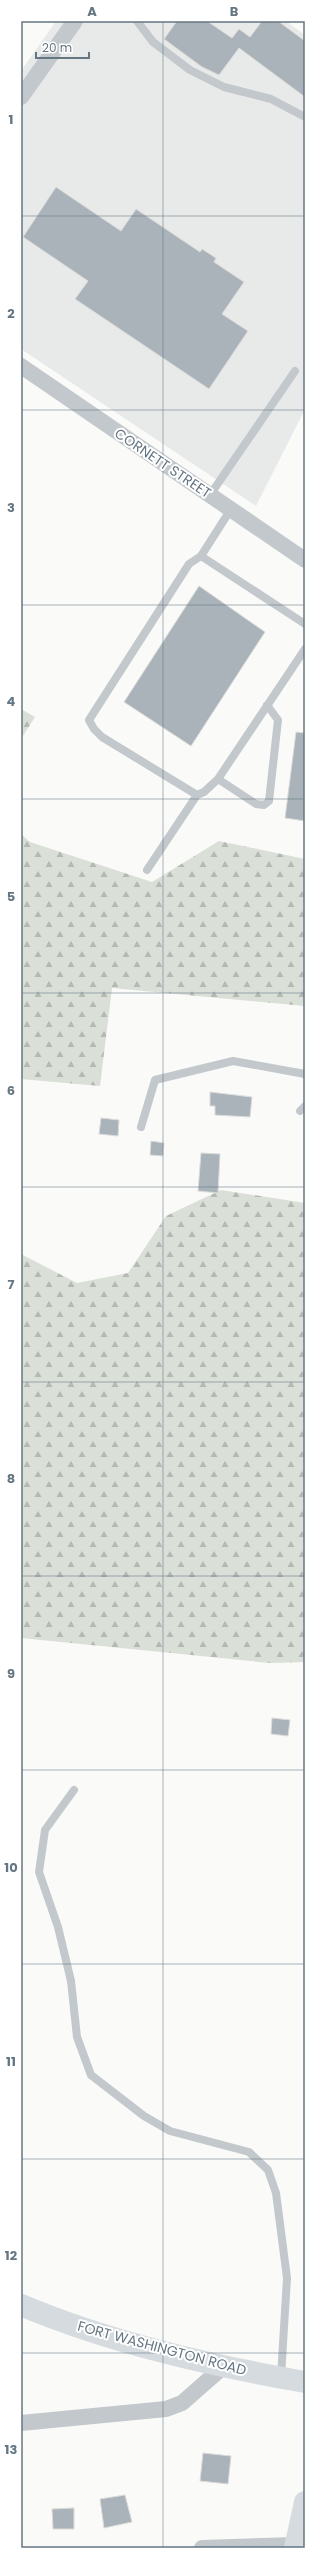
<svg xmlns="http://www.w3.org/2000/svg" width="326" height="2569" font-family="Poppins,sans-serif">
<style>
.built{fill:#e8e9e9}
.forest{fill:url(#forest-firs)}
.building{fill:#aab3b9;stroke:#dcdcda}
.lines{fill:none;stroke-linecap:round;stroke-linejoin:round}
.service{stroke:#c3c8cc;stroke-width:8}
.minor{stroke:#c3c8cc;stroke-width:16}
.secondary{stroke:#d6dbdf;stroke-width:22}
.grid{fill:none;stroke:#657683;stroke-width:1;stroke-opacity:0.55}
.labels{text-anchor:middle;stroke-width:4;stroke-linejoin:round;paint-order:stroke}
.street-label{font-size:14px;fill:#657683;stroke:#fff}
.neatline{fill:none;stroke:#657683;stroke-width:1.5}
.grid-label{font-size:13px;text-anchor:middle;font-weight:bold;fill:#657683}
</style>
<defs>
<pattern id="forest-firs" width="22" height="20" patternUnits="userSpaceOnUse"><rect width="22" height="20" fill="#dadfd7"/><path d="M5 1l3.5 6h-7zM16 11l3.5 6h-7z" fill="#b4b9b4"/></pattern>
</defs>
<rect width="100%" height="100%" fill="#fafaf8"/>
<path class="built" d="M 56,21 L 286,21 L 305,35 L 305,409 L 256,506 L 21,349 L 21,71 Z"/>
<path class="forest" d="M 21,709 L 35,717 L 21,739 Z
M 21,834 L 30,842 L 152,882 L 219,841 L 305,859 L 305,1006 L 112,988 L 100,1086 L 21,1079 Z
M 221,1190 L 305,1203 L 305,1662 L 270,1663 L 21,1638 L 21,1254 L 77,1283 L 128,1273 L 166,1216 Z"/>
<path class="building" d="M 177,21 L 207,21 L 232,38 L 239,29 L 250,37 L 262,21 L 278,21 L 305,41 L 305,97 L 239,48 L 219,75 L 202,67 L 164,39 Z
M 56,187 L 121,231 L 136,209 L 200,252 L 202,249 L 216,258 L 214,262 L 244,282 L 222,314 L 248,331 L 209,389 L 75,299 L 88,281 L 23,237 Z
M 199,586 L 265,632 L 191,746 L 124,702 Z
M 296,732 L 305,733 L 305,821 L 285,818 Z
M 210,1092 L 252,1097 L 250,1117 L 215,1115 L 215,1106 L 210,1106 Z
M 101,1118 L 119,1120 L 118,1136 L 99,1134 Z
M 151,1141 L 164,1143 L 163,1156 L 150,1155 Z
M 201,1153 L 220,1154 L 218,1193 L 198,1191 Z
M 272,1718 L 290,1720 L 288,1736 L 271,1734 Z
M 203,2453 L 231,2456 L 228,2484 L 200,2481 Z
M 125,2495 L 132,2522 L 104,2528 L 100,2499 Z
M 74,2508 L 74,2529 L 53,2529 L 52,2509 Z"/>
<g class="lines">
<path class="service" d="M 137,21 L 153,42 L 190,70 L 224,87 L 271,99 L 305,117
M 210,495 L 295,371
M 231,509 L 201,556 L 189,564 L 89,720 L 94,729 L 102,737 L 197,795 L 204,792 L 218,779 L 305,649
M 201,556 L 305,624
M 218,779 L 256,804 L 264,805 L 269,801 L 278,720 L 267,705
M 147,870 L 197,795
M 300,1111 L 305,1106
M 141,1127 L 155,1080 L 233,1061 L 305,1074
M 74,1790 L 45,1830 L 39,1872 L 58,1927 L 71,1981 L 77,2037 L 91,2075 L 144,2116 L 170,2131 L 249,2152 L 268,2170 L 276,2193 L 287,2278 L 281,2377"/>
<path class="minor" d="M 21,97 L 75,21
M 21,366 L 305,560
M 21,2423 L 166,2409 L 182,2403 L 223,2367
M 202,2548 L 295,2545"/>
<path class="secondary" d="M 21,2305 C 111,2343 209,2365 305,2382
M 295,2548 L 305,2502"/>
</g>
<path class="grid" d="M 163,21 L 163,2548M 21,216 L 305,216M 21,410 L 305,410M 21,605 L 305,605M 21,799 L 305,799M 21,993 L 305,993M 21,1187 L 305,1187M 21,1382 L 305,1382M 21,1576 L 305,1576M 21,1770 L 305,1770M 21,1964 L 305,1964M 21,2159 L 305,2159M 21,2353 L 305,2353"/>
<g class="labels">
<g class="street-label">
<text transform="translate(163 463) rotate(34)" y="5">CORNETT STREET</text>
<text transform="translate(162 2348) rotate(15)" y="5">FORT WASHINGTON ROAD</text>
</g>
</g>
<rect width="326" height="2569" fill="none" stroke="#ffffff" stroke-width="44"/>
<path d="M36 52v6h53v-6" fill="none" stroke="#657683" stroke-width="2"/>
<text x="42" y="52" font-size="12" fill="#657683" stroke="#ffffff" stroke-width="3" paint-order="stroke">20 m</text>
<rect x="22" y="22" width="282" height="2525" class="neatline"/>
<g class="grid-label">
<text x="92" y="16">A</text>
<text x="234" y="16">B</text>
<text x="11" y="124">1</text>
<text x="11" y="318">2</text>
<text x="11" y="512">3</text>
<text x="11" y="706">4</text>
<text x="11" y="901">5</text>
<text x="11" y="1095">6</text>
<text x="11" y="1289">7</text>
<text x="11" y="1483">8</text>
<text x="11" y="1678">9</text>
<text x="11" y="1872">10</text>
<text x="11" y="2066">11</text>
<text x="11" y="2260">12</text>
<text x="11" y="2454">13</text>
</g>
</svg>
